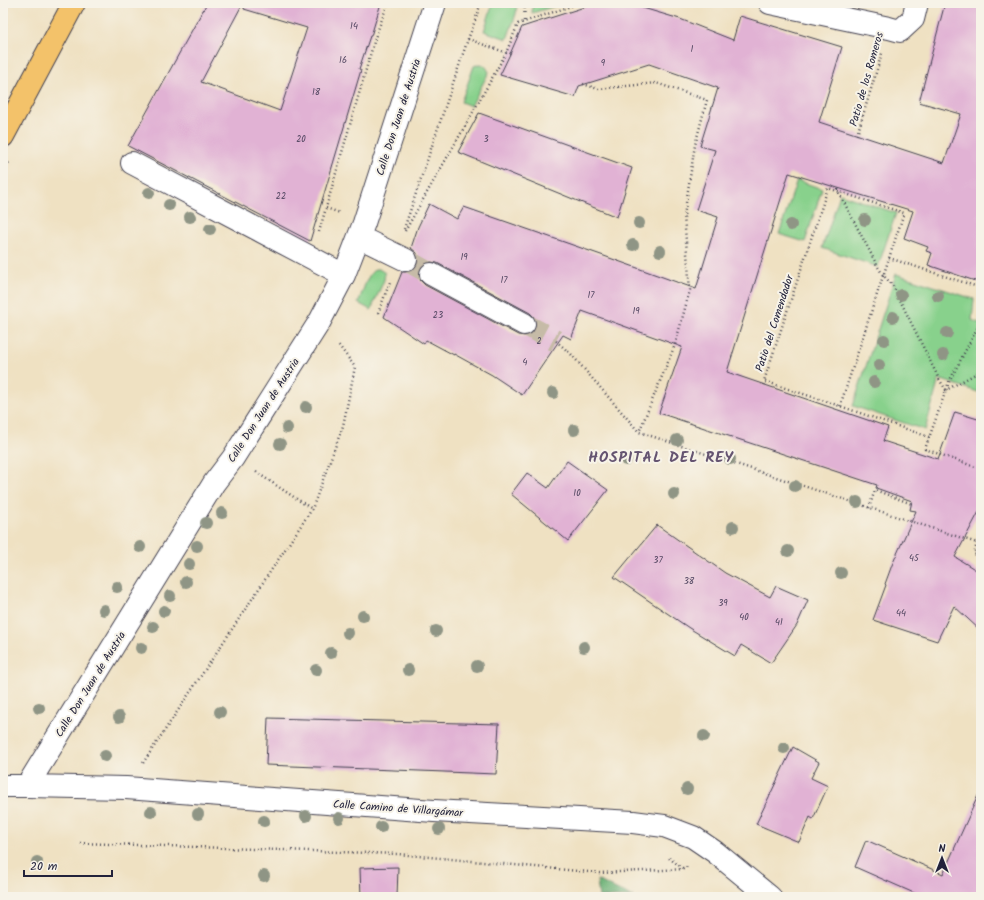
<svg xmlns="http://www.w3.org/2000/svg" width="984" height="900" font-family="Kalam,sans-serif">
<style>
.green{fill:#88d18c;stroke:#557a64}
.forest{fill:#6eb378;stroke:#486a5a}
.building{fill:#e1b2d4;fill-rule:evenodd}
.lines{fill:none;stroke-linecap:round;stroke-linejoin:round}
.minor-tunnel{stroke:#c6bba7;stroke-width:22;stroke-dasharray:22 11;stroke-linecap:butt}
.minor-casing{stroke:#413f4f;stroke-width:24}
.major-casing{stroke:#413f4f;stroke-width:24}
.path{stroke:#413f4f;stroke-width:2.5;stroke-dasharray:1 3;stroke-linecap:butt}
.minor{stroke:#fff;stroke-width:22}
.major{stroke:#f3c26a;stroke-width:22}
.tree{fill:#8f9585}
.labels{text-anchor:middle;stroke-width:4;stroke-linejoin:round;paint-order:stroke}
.number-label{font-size:9px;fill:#524661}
.street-label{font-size:11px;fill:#22223b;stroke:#f7f3e8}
.district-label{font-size:15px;font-weight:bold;letter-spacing:1px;fill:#655471;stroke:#f7f3e8}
</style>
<rect width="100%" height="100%" fill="#f7f3e8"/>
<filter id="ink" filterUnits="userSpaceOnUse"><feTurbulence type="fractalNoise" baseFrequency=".025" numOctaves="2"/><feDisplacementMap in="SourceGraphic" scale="8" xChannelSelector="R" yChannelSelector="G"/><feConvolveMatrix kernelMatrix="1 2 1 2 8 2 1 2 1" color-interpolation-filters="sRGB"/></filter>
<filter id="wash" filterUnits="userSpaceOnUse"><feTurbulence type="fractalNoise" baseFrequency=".012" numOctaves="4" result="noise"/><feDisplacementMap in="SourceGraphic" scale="16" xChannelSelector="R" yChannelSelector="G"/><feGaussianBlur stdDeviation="0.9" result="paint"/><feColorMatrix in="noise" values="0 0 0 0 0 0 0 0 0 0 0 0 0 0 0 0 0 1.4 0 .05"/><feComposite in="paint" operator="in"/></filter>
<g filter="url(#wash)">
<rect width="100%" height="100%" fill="#efe1c2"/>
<path class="green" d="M 493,3 L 517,3 L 516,14 L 507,39 L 484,31 Z
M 533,3 L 566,3 L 532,13 Z
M 479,64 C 485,64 486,67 489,72 L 471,106 L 461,102 L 474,66 Z
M 797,180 L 822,189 L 805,242 L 779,234 Z
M 840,194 L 896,213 L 878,267 L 822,248 Z
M 375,269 L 379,269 L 385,273 L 384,280 L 371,310 L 358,303 C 363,292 366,276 375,269 Z
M 896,274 L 974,299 L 972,320 L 981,324 L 981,393 L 939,379 L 925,430 L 853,406 Z"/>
<path class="forest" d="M 597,880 L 633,897 L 599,897 Z"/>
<g id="blocks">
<path class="building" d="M 207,3 L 243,3 L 201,82 L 280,111 L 307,28 L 244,9 L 245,3 L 381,3 L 371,36 L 370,36 L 359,69 L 361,70 L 310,241 L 128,146 Z
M 597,3 L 626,3 L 680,19 L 733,40 L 740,16 L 842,47 L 819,122 L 944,163 L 961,114 L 919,102 L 945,3 L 981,3 L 981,283 L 928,265 L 932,253 L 926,251 L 928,247 L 904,238 L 913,211 L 789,173 L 727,372 L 888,427 L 883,441 L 938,459 L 955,412 L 981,420 L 981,508 L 955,557 L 981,573 L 981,631 L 954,606 L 937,641 L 873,620 L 886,585 L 885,584 L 892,565 L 916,511 L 910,510 L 912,501 L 876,488 L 877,485 L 659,413 L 682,347 L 582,311 L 571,339 L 563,335 L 522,395 L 492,375 L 454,354 L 454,355 L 426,340 L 424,344 L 384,317 L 402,272 L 407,272 L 413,271 L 417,265 L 418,260 L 417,253 L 411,248 L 418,227 L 429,204 L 457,219 L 464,207 L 604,256 L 696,289 L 718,217 L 696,210 L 715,150 L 700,146 L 718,88 L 649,64 L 579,86 L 575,97 L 500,75 L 510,54 L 522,27 ZM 431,262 L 437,263 L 530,313 L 534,317 L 536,323 L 535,330 L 530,335 L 525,336 L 518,335 L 425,285 L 420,280 L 419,275 L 420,268 L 425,263 Z
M 479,113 L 632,168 L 617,217 L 458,152 Z
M 567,461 L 608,490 L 568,541 L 511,494 L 527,473 L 548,488 Z
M 657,525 L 725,573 L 770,597 L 776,586 L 808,600 L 797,625 L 771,663 L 741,645 L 735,656 L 689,628 L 614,577 Z
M 268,718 L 499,724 L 496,774 L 266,765 Z
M 793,747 L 819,762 L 811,778 L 828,786 L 813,819 L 810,817 L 799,842 L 756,824 Z
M 981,789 L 981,897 L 923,897 L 855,867 L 866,840 L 943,874 Z
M 398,867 L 397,897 L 361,897 L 360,868 Z"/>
</g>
</g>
<g filter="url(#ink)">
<use href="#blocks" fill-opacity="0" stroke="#413f4f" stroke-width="1"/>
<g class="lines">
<path class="minor-tunnel" d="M 406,260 L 431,274
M 524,324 L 556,341"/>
<g class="minor-casing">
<path id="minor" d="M 770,3 L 889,28 L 900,31 L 913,19 L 917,3
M 132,163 L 344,275
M 359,237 L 406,260
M 431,274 L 524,324
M 3,786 L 27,786 L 126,788 L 434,811 L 633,822 L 664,826 L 693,837 L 715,852 L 770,897
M 27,786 L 214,483 L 233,458 L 320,321 L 344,275 L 364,223 L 435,3"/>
</g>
<g class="major-casing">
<path id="major" d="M 3,136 L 74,3"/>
</g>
<path class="path" d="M 524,21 L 525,3
M 468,39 L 510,54
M 583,84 L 598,89 L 656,83 L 707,100 L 695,145 L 684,216 L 690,290 L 675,345 L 639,432
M 857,135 L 882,53
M 3,174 L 9,162
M 838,189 L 838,191 L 878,267 L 883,275 L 893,286 L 939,379 L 946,390 L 981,371
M 326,208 L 340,213
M 404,229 L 468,39 L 472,29 L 481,3
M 405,231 L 472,114 L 506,53 L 518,24 L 580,3
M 319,232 L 376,35 L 388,3
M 889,258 L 981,288
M 378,313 L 390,282
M 981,321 L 949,382 L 925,449 L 981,469
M 556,341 L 571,354 L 639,432 L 977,543 L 981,534
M 840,406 L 904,213 L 828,188 L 764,381 L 840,406 L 929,437
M 256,472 L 312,509
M 869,508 L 875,490 L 912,504
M 977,543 L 974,554 L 981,556
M 143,763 L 312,509 L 343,426 L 355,367 L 337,343
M 80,843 L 398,854 L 599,873 L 685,869 L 688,865
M 669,858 L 684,869"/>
<use href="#minor" class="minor"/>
<use href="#major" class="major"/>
</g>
<g class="tree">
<circle cx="149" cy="193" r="6"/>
<circle cx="169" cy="205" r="6"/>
<circle cx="190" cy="217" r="6"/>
<circle cx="865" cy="220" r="6"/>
<circle cx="639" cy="223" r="6"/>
<circle cx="791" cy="225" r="6"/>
<circle cx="210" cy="229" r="6"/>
<circle cx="633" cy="245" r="6"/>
<circle cx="660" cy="251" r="6"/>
<circle cx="901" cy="295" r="6"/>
<circle cx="938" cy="296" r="6"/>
<circle cx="893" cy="317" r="6"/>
<circle cx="947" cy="333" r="6"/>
<circle cx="884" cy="340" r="6"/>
<circle cx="943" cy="355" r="6"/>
<circle cx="879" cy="365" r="6"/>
<circle cx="874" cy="382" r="6"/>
<circle cx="553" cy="393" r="6"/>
<circle cx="306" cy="407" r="6"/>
<circle cx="287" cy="428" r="6"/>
<circle cx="574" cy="430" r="6"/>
<circle cx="677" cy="440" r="6"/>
<circle cx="280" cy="444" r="6"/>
<circle cx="730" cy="459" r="6"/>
<circle cx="626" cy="460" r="6"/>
<circle cx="795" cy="486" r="6"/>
<circle cx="674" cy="494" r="6"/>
<circle cx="857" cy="502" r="6"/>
<circle cx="222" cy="513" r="6"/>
<circle cx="206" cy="523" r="6"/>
<circle cx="733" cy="527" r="6"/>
<circle cx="197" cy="546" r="6"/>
<circle cx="140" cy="547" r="6"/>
<circle cx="788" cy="551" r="6"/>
<circle cx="189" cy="564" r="6"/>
<circle cx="841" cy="573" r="6"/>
<circle cx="186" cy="582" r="6"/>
<circle cx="117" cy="587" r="6"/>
<circle cx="170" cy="596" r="6"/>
<circle cx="104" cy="610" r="6"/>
<circle cx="164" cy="611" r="6"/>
<circle cx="363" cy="616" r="6"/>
<circle cx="153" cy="627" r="6"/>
<circle cx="436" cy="631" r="6"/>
<circle cx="348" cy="633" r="6"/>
<circle cx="584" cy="647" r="6"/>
<circle cx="141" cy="648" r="6"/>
<circle cx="331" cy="653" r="6"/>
<circle cx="477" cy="666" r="6"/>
<circle cx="316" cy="670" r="6"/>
<circle cx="408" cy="670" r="6"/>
<circle cx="39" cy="708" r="6"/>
<circle cx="220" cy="712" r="6"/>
<circle cx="119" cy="717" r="6"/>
<circle cx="704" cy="736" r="6"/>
<circle cx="784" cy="748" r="6"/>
<circle cx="105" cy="756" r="6"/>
<circle cx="687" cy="789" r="6"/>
<circle cx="151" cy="812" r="6"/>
<circle cx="198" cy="814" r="6"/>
<circle cx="306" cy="816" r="6"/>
<circle cx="339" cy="818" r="6"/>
<circle cx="264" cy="821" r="6"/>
<circle cx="381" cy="827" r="6"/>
<circle cx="439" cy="829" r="6"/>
<circle cx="37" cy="862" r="6"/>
<circle cx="264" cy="876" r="6"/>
</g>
</g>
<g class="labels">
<g class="number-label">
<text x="354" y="29">14</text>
<text x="692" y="52">1</text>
<text x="343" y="63">16</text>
<text x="603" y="66">9</text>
<text x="316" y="95">18</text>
<text x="301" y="142">20</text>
<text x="486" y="142">3</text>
<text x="281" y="199">22</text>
<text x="464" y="260">19</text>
<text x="504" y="283">17</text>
<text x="591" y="298">17</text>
<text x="636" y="314">19</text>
<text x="438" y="318">23</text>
<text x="539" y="344">2</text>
<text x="525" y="365">4</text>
<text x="577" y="496">10</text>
<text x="914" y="561">45</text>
<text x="658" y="563">37</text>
<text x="689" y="584">38</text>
<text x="723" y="606">39</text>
<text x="901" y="616">44</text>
<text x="744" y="620">40</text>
<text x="779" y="625">41</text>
</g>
<g class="street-label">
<text transform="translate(866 79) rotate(-74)" y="4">Patio de los Romeros</text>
<text transform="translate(398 117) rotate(-72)" y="4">Calle Don Juan de Austria</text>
<text transform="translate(774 323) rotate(-72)" y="4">Patio del Comendador</text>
<text transform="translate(263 410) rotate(-57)" y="4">Calle Don Juan de Austria</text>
<text transform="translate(90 684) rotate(-58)" y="4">Calle Don Juan de Austria</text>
<text transform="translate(398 808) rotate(4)" y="4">Calle Camino de Villargámar</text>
</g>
<g class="district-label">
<text x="661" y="462">HOSPITAL DEL REY</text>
</g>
</g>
<rect width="984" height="900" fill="none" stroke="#f7f3e8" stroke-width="16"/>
<g transform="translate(942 858)" stroke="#f7f3e8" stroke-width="3" paint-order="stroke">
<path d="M0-3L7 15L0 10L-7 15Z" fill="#22223b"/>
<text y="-6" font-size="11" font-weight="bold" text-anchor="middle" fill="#22223b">N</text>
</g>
<path d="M24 870v6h88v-6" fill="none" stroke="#22223b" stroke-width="2"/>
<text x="30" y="870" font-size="12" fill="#22223b" stroke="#f7f3e8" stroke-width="3" paint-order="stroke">20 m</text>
</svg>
